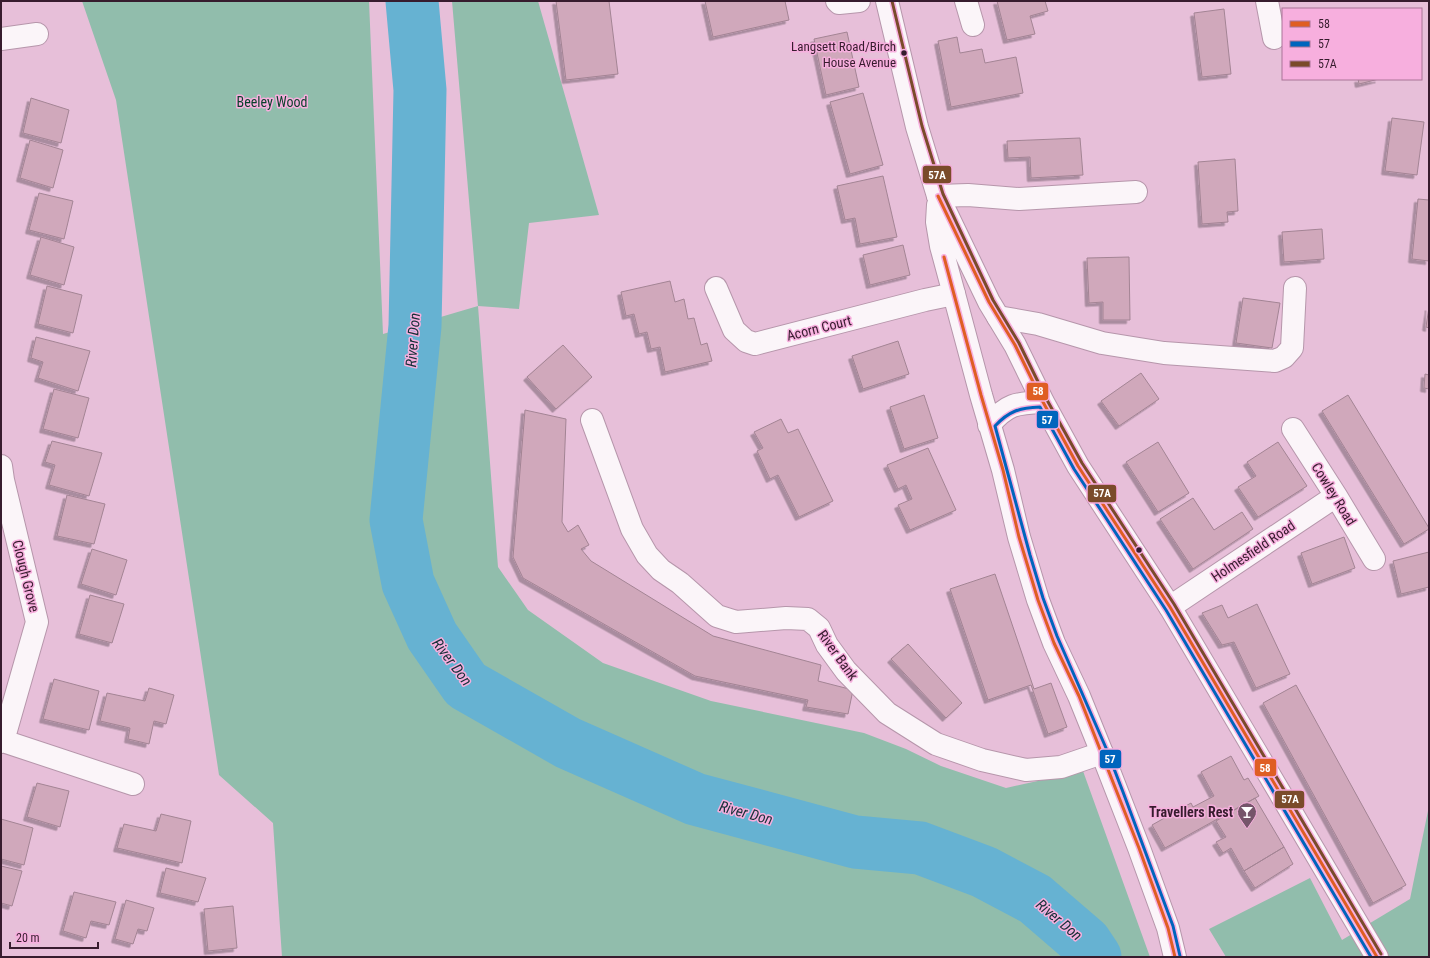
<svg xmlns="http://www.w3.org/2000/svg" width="1430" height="958" font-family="'Roboto Condensed',sans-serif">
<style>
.green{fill:#91bdac}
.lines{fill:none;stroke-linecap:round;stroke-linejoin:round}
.river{stroke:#66b2d2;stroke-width:53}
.building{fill:#d0a8bb;stroke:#a38494;filter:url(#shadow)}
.minor-casing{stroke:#b696ab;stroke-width:24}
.major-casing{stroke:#b696ab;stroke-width:24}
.minor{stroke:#fbf5f9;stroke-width:22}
.major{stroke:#fbf5f9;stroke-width:22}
.bus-1-casing{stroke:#f7afde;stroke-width:6}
.bus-2-casing{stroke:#f7afde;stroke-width:6}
.bus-3-casing{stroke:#f7afde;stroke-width:6}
.bus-1{stroke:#df5e23;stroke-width:3}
.bus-2{stroke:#0065bd;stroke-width:3}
.bus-3{stroke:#7a4b2a;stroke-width:3}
.bus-dot{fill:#371c2e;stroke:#f7afde;stroke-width:1.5}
.labels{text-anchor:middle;stroke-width:3;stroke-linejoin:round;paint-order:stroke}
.bus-label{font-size:13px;fill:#371c2e;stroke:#f7afde;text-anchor:end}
.park-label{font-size:14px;fill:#09422b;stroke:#f7afde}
.street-label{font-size:14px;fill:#371c2e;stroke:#f7afde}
.poi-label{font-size:14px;font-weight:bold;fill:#371c2e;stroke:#f7afde;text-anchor:end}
.water-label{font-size:15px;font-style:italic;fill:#163038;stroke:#f7afde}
.line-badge{stroke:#f7afde;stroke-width:1.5}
.badge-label{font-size:11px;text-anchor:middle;font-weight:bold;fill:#fff}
</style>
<defs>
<filter id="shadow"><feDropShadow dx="-3.5" dy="3.5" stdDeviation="0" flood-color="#0004"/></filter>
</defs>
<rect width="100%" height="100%" fill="#e7bfd9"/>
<path class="green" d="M 82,1 L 369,1 L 383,334 L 478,306 L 452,1 L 538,1 L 599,215 L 529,223 L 519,309 L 478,306 L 498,567 L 528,610 L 603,663 L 711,701 L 864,733 L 906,749 L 941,766 L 1006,788 L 1083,771 L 1150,957 L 282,957 L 273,823 L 219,775 L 116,100 Z
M 1429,806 L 1429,957 L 1226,957 L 1209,929 L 1310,878 L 1342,940 L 1410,899 Z"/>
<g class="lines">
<path class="river" d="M 412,1 L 420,90 L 415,326 L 396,520 L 408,583 L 432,636 L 466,685 L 568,743 L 695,799 L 855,842 L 920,848 L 984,872 L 1035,899 L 1085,942 L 1095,957"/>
</g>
<path class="building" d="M 556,1 L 609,1 L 618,74 L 566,80 Z
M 705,1 L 785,1 L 789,20 L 713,37 Z
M 997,1 L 1045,1 L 1048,11 L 1030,16 L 1035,34 L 1007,40 Z
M 1224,9 L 1231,74 L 1202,77 L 1194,13 Z
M 847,32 L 859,87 L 826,95 L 814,39 Z
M 957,37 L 960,53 L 982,49 L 985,63 L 1016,57 L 1023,93 L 951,107 L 938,41 Z
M 1358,79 L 1379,79 L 1359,84 Z
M 863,93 L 883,165 L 850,174 L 830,102 Z
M 31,98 L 69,110 L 61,143 L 23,133 Z
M 1392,118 L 1424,122 L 1417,175 L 1385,171 Z
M 1080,138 L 1083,175 L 1031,178 L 1030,157 L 1008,158 L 1007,141 Z
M 30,140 L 63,150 L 53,188 L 20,178 Z
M 1235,159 L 1238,211 L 1227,212 L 1228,222 L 1202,224 L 1198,162 Z
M 883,176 L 897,237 L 860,244 L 855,218 L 845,220 L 837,186 Z
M 39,193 L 73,201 L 64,239 L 29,230 Z
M 1418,199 L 1429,200 L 1429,261 L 1412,259 Z
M 1322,229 L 1324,259 L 1284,262 L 1282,232 Z
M 41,237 L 74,247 L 64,285 L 30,275 Z
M 903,245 L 910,275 L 870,285 L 863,255 Z
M 1129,257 L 1130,320 L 1103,320 L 1103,302 L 1089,303 L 1087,258 Z
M 670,281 L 675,302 L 684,299 L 688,319 L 694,318 L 701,345 L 707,343 L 712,361 L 665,372 L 660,347 L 651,349 L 647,332 L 639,334 L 634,314 L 626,316 L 621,292 Z
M 47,286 L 82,295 L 73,333 L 38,324 Z
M 1243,298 L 1280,303 L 1272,348 L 1236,343 Z
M 1429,307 L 1429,328 L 1426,327 Z
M 36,337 L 90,351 L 78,391 L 38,378 L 43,362 L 31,358 Z
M 898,341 L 909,374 L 863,389 L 852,356 Z
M 563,345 L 592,377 L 556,409 L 527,377 Z
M 1141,373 L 1159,399 L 1119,426 L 1101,401 Z
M 1425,374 L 1429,375 L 1429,389 L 1424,388 Z
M 54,389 L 89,398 L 78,438 L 43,429 Z
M 924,395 L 938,438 L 904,449 L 890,407 Z
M 1348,395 L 1429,528 L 1429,529 L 1404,544 L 1322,411 Z
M 525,410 L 566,419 L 562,522 L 568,532 L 578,525 L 589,545 L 581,549 L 591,561 L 713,636 L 821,665 L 818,681 L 853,690 L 848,714 L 806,707 L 808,700 L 695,676 L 523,578 L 513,557 Z
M 781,419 L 788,433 L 798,429 L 833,501 L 799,517 L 778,475 L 770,479 L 757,451 L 763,448 L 754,432 Z
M 52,441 L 102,453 L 89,496 L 49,485 L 55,465 L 45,462 Z
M 1158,442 L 1189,493 L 1158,512 L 1126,462 Z
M 1278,442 L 1307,486 L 1258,517 L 1238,487 L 1256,476 L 1247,462 Z
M 928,448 L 956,510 L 910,530 L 898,505 L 912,499 L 906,485 L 898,489 L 887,465 Z
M 67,495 L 105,504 L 94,544 L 57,536 Z
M 1193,498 L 1214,530 L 1242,512 L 1253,529 L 1193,569 L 1160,519 Z
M 1344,537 L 1355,568 L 1312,584 L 1301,553 Z
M 92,549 L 127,560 L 116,595 L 81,584 Z
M 1429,552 L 1429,587 L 1401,594 L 1393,561 Z
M 995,574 L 1034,689 L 1051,683 L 1067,727 L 1048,734 L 1031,685 L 988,700 L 950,589 Z
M 90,595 L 124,604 L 112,643 L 79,634 Z
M 1257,604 L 1290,674 L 1256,688 L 1234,642 L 1222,645 L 1202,613 L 1222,605 L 1228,618 Z
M 908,644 L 962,703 L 946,718 L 891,659 Z
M 54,679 L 99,691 L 89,730 L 43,719 Z
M 1296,685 L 1406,885 L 1373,903 L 1263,703 Z
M 149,688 L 174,695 L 166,724 L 154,721 L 149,744 L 128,739 L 130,728 L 100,721 L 107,693 L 145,701 Z
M 1231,756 L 1244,780 L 1248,778 L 1259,796 L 1165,848 L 1152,825 L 1191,803 L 1193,807 L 1214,796 L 1201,772 Z
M 37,783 L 69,791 L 60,827 L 27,817 Z
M 1255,798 L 1284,847 L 1244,871 L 1231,848 L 1223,853 L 1216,842 L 1226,837 L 1216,821 Z
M 161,814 L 191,821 L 182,863 L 117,848 L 124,824 L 156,831 Z
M 1,819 L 33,828 L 24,865 L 1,859 Z
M 1284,847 L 1293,864 L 1255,888 L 1244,871 Z
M 1,866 L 22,871 L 12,906 L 1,903 Z
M 166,868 L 206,878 L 198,902 L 160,893 Z
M 74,892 L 116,902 L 109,925 L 91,921 L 86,938 L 63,931 Z
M 126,900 L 154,908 L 147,931 L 138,929 L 133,944 L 115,939 Z
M 233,906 L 237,948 L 208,951 L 204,909 Z"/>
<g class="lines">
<g class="minor-casing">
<path id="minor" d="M 837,1 L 839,3 L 859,1
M 966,1 L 973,25
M 1267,1 L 1274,38
M 1,39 L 37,34
M 938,196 L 968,195 L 1019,199 L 1136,192
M 716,288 L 734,330 L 746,341 L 755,344 L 925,300 L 954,294
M 998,317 L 1038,324 L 1102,343 L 1164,353 L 1275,361 L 1284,357 L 1292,348 L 1295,288
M 592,420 L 632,529 L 647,555 L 661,570 L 680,583 L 717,616 L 736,622 L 786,618 L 808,619 L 819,628 L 827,645 L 846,671 L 887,713 L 936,744 L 982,760 L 1026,770 L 1061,767 L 1102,753
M 1293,429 L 1336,496 L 1374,559
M 1,466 L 3,480 L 37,622 L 3,741 L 1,742
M 1170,607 L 1336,496
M 3,741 L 133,784"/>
</g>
<g class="major-casing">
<path id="major" d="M 887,1 L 917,127 L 938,196 L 989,302 L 1015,345 L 1043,402 L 1078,466 L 1170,607 L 1377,957
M 938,205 L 937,222 L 941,246 L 954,294 L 981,395 L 1003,470 L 1019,537 L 1038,600 L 1054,643 L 1079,696 L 1102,753 L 1139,848 L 1168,928 L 1175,957
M 989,425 C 1007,404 1016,403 1043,402"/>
</g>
<use href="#minor" class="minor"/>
<use href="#major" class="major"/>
<g class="bus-1-casing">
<path id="bus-1" d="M 938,196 L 989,302 L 1015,345 L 1043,402 L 1078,466 L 1170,607 L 1377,957
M 944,257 L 981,395 L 1003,470 L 1019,537 L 1038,600 L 1054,643 L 1079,696 L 1139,848 L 1168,928 L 1175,957"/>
</g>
<g class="bus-2-casing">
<path id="bus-2" d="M 1180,956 L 1173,926 L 1123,792 L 1106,748 L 1057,636 L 1043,598 L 1030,555 L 995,426 C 1009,411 1019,408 1040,407 L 1074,469 L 1166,610 L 1371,957"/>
</g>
<g class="bus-3-casing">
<path id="bus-3" d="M 892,1 L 922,126 L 943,194 L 993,300 L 1019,343 L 1047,400 L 1082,463 L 1174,604 L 1381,954"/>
</g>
<use href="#bus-1" class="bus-1"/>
<use href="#bus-2" class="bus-2"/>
<use href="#bus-3" class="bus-3"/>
</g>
<defs>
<g id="bar-pin" transform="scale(1)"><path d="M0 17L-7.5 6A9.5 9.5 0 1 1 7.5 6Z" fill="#75556a" stroke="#f7afde"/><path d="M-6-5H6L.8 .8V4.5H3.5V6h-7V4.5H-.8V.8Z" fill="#fff"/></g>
</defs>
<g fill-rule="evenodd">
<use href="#bar-pin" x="1247" y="812"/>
</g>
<g class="bus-dot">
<circle cx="904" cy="53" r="3.5"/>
<circle cx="1139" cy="550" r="3.5"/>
</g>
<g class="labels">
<g class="bus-label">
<text x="896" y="51">Langsett Road/Birch<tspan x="896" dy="16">House Avenue</tspan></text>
</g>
<g class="park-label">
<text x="272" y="107">Beeley Wood</text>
</g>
<g class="street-label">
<text transform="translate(819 328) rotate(-14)" y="5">Acorn Court</text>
<text transform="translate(1334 494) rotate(58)" y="5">Cowley Road</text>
<text transform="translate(1253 551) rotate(-34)" y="5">Holmesfield Road</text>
<text transform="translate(26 576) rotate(76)" y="5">Clough Grove</text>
<text transform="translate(838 655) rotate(54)" y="5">River Bank</text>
</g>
<g class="poi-label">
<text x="1233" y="817">Travellers Rest</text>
</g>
<g class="water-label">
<text transform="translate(413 340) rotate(-86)" y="5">River Don</text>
<text transform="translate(452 662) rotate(53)" y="5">River Don</text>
<text transform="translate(746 813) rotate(15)" y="5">River Don</text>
<text transform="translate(1059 920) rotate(40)" y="5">River Don</text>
</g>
</g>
<g class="line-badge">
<rect x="922" y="165" width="30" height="19" rx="4" fill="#7a4b2a"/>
<rect x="1026" y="382" width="23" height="19" rx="4" fill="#df5e23"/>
<rect x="1036" y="410" width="23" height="19" rx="4" fill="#0065bd"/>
<rect x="1087" y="484" width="30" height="19" rx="4" fill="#7a4b2a"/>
<rect x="1099" y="749" width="23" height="20" rx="4" fill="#0065bd"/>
<rect x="1254" y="758" width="23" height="19" rx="4" fill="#df5e23"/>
<rect x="1274" y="790" width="31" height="19" rx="4" fill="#7a4b2a"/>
</g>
<g class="badge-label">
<text x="937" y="179">57A</text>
<text x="1038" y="395">58</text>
<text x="1047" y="424">57</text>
<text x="1102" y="497">57A</text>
<text x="1110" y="763">57</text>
<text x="1265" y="772">58</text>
<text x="1290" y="803">57A</text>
</g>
<rect width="1430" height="958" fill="none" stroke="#371c2e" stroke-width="4"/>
<rect x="1282" y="8" width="140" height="72" fill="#f7afde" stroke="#aa7498"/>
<rect x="1290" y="21" width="20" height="6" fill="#df5e23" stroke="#aa7498"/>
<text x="1318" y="28" font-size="12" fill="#371c2e">58</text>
<rect x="1290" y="41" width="20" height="6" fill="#0065bd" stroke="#aa7498"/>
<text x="1318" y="48" font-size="12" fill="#371c2e">57</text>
<rect x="1290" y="61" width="20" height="6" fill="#7a4b2a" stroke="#aa7498"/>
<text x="1318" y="68" font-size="12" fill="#371c2e">57A</text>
<path d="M10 942v6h88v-6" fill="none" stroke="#371c2e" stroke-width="2"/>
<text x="16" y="942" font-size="12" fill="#371c2e" stroke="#f7afde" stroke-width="3" paint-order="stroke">20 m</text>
</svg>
